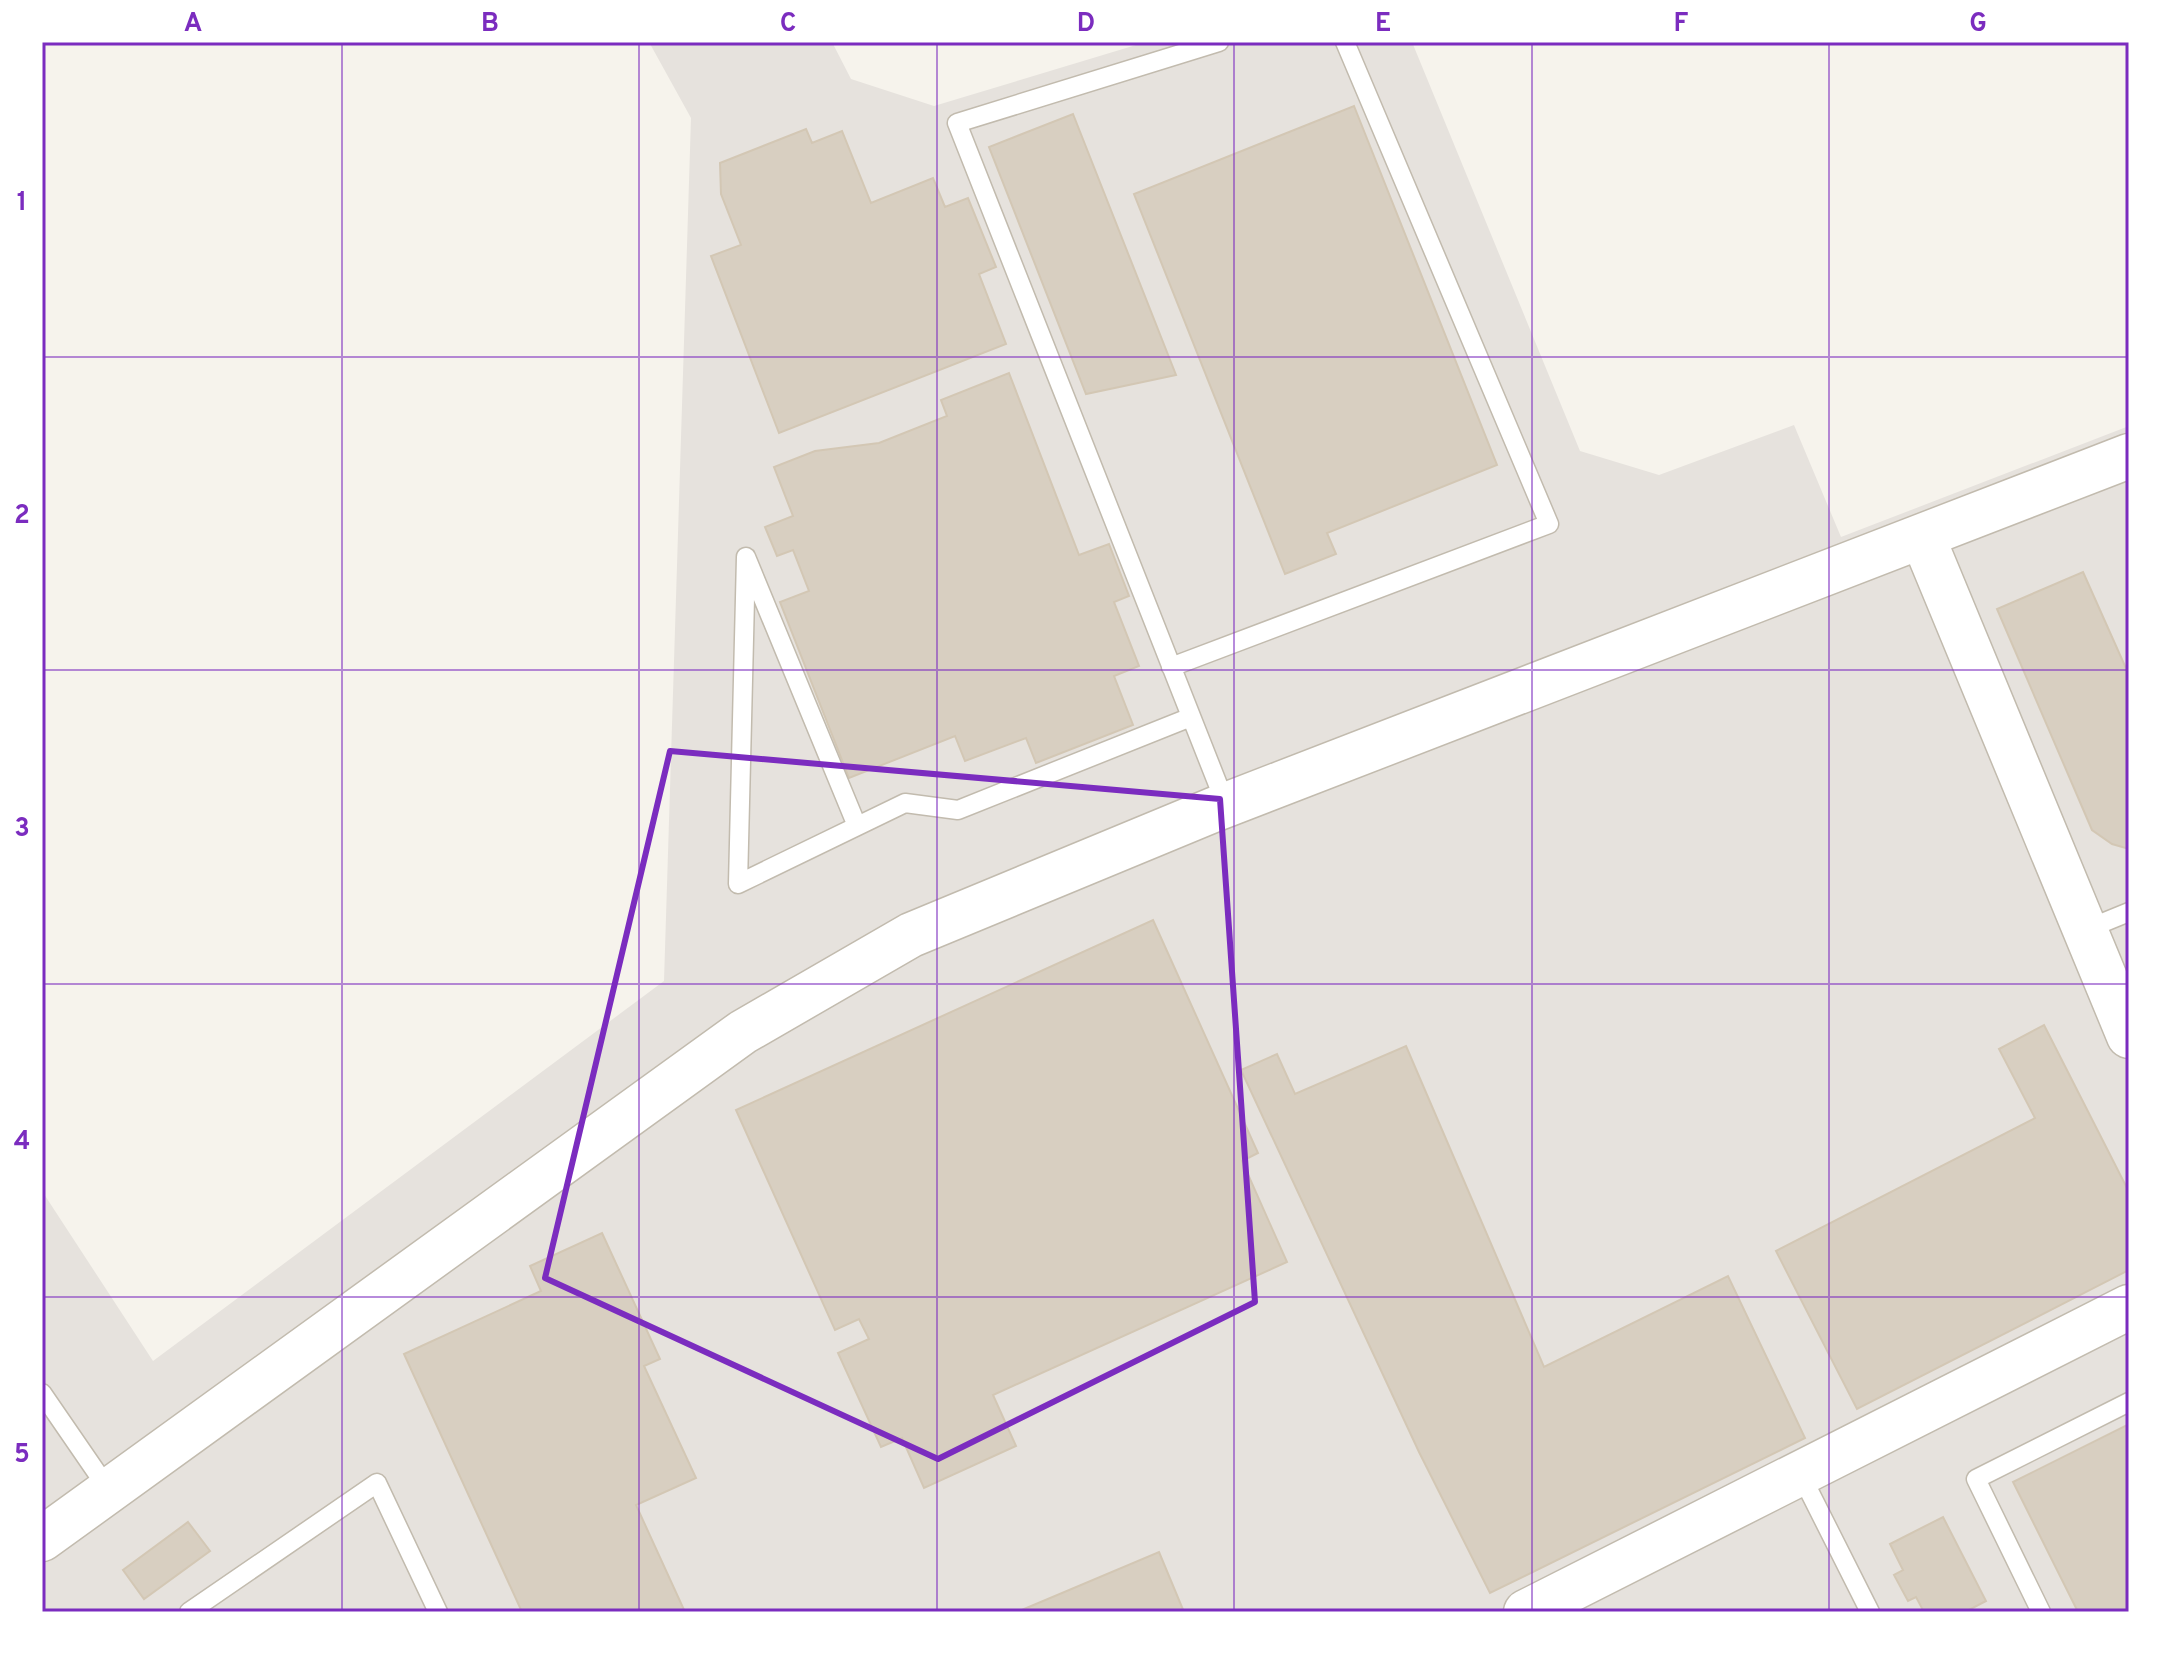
<svg xmlns="http://www.w3.org/2000/svg" width="2171" height="1654" font-family="Overpass,sans-serif">
<style>
.industrial{fill:#e6e2dd}
.building{fill:#d8cfc1;stroke:#d3c7b4;stroke-width:2}
.lines{fill:none;stroke-linecap:round;stroke-linejoin:round}
.service-casing{stroke:#c2bbae;stroke-width:21}
.tertiary-casing{stroke:#c2bbae;stroke-width:47}
.service{stroke:#fff;stroke-width:18}
.tertiary{stroke:#fff;stroke-width:44}
.marked{fill:none;stroke:#7b2cbf;stroke-width:6;stroke-linejoin:round}
.grid{fill:none;stroke:#7b2cbf;stroke-width:2;stroke-opacity:0.55}
.neatline{fill:none;stroke:#7b2cbf;stroke-width:3}
.grid-label{font-size:26px;text-anchor:middle;font-weight:bold;fill:#7b2cbf}
</style>
<rect width="100%" height="100%" fill="#f6f3ec"/>
<path class="industrial" d="M 649,42 L 832,42 L 851,79 L 934,106 L 1146,42 L 1412,42 L 1580,451 L 1659,475 L 1794,425 L 1841,537 L 2129,426 L 2129,1612 L 42,1612 L 42,1191 L 153,1361 L 664,981 L 691,118 Z"/>
<path class="building" d="M 1354,106 L 1497,465 L 1327,533 L 1336,554 L 1285,574 L 1134,194 Z
M 1073,114 L 1176,375 L 1086,394 L 989,147 Z
M 806,129 L 812,143 L 842,131 L 871,203 L 933,178 L 945,207 L 968,198 L 996,267 L 979,274 L 1006,344 L 779,433 L 711,256 L 741,245 L 721,194 L 720,163 Z
M 1009,373 L 1079,555 L 1109,544 L 1129,596 L 1114,602 L 1139,666 L 1114,676 L 1133,725 L 1036,763 L 1026,738 L 965,761 L 955,736 L 849,778 L 780,602 L 809,591 L 793,550 L 777,556 L 765,527 L 793,516 L 774,467 L 815,451 L 879,443 L 947,416 L 941,400 Z
M 2083,572 L 2129,675 L 2129,849 L 2112,844 L 2092,830 L 1997,609 Z
M 1153,920 L 1258,1153 L 1242,1161 L 1287,1262 L 993,1395 L 1016,1446 L 924,1488 L 902,1438 L 881,1447 L 838,1353 L 869,1339 L 859,1319 L 835,1330 L 736,1110 Z
M 2044,1025 L 2129,1192 L 2129,1270 L 1857,1409 L 1776,1251 L 2035,1118 L 1999,1049 Z
M 1406,1046 L 1544,1367 L 1728,1276 L 1805,1438 L 1490,1593 L 1419,1452 L 1241,1070 L 1277,1054 L 1295,1094 Z
M 602,1233 L 660,1359 L 644,1366 L 696,1478 L 636,1505 L 685,1612 L 522,1612 L 404,1354 L 541,1291 L 530,1266 Z
M 2129,1424 L 2129,1612 L 2078,1612 L 2013,1482 Z
M 1943,1517 L 1986,1601 L 1965,1612 L 1924,1612 L 1916,1597 L 1908,1601 L 1894,1575 L 1903,1570 L 1890,1544 Z
M 188,1522 L 210,1551 L 144,1599 L 123,1570 Z
M 1159,1552 L 1184,1612 L 1017,1612 Z"/>
<g class="lines">
<g class="service-casing">
<path id="service" d="M 1219,42 L 957,123 L 1226,805
M 1171,667 L 1549,524 L 1345,42
M 857,826 L 746,557 L 738,884 L 905,803 L 958,810 L 1191,717
M 2085,930 L 2129,912
M 42,1393 L 108,1489
M 1800,1473 L 1870,1612
M 189,1612 L 377,1483 L 438,1612
M 2041,1612 L 1976,1479 L 2129,1402"/>
</g>
<g class="tertiary-casing">
<path id="tertiary" d="M 1923,538 L 2129,1036
M 42,1539 L 743,1032 L 911,935 L 1213,810 L 2129,456
M 1526,1612 L 2129,1307"/>
</g>
<use href="#service" class="service"/>
<use href="#tertiary" class="tertiary"/>
</g>
<path class="marked" d="M 670,751 L 1220,799 L 1255,1302 L 938,1459 L 545,1278 Z"/>
<path class="grid" d="M 342,42 L 342,1612M 639,42 L 639,1612M 937,42 L 937,1612M 1234,42 L 1234,1612M 1532,42 L 1532,1612M 1829,42 L 1829,1612M 42,357 L 2129,357M 42,670 L 2129,670M 42,984 L 2129,984M 42,1297 L 2129,1297"/>
<rect width="2171" height="1654" fill="none" stroke="#ffffff" stroke-width="88"/>
<rect x="44" y="44" width="2083" height="1566" class="neatline"/>
<g class="grid-label">
<text x="193" y="31">A</text>
<text x="490" y="31">B</text>
<text x="788" y="31">C</text>
<text x="1086" y="31">D</text>
<text x="1383" y="31">E</text>
<text x="1681" y="31">F</text>
<text x="1978" y="31">G</text>
<text x="22" y="210">1</text>
<text x="22" y="523">2</text>
<text x="22" y="836">3</text>
<text x="22" y="1149">4</text>
<text x="22" y="1462">5</text>
</g>
</svg>
